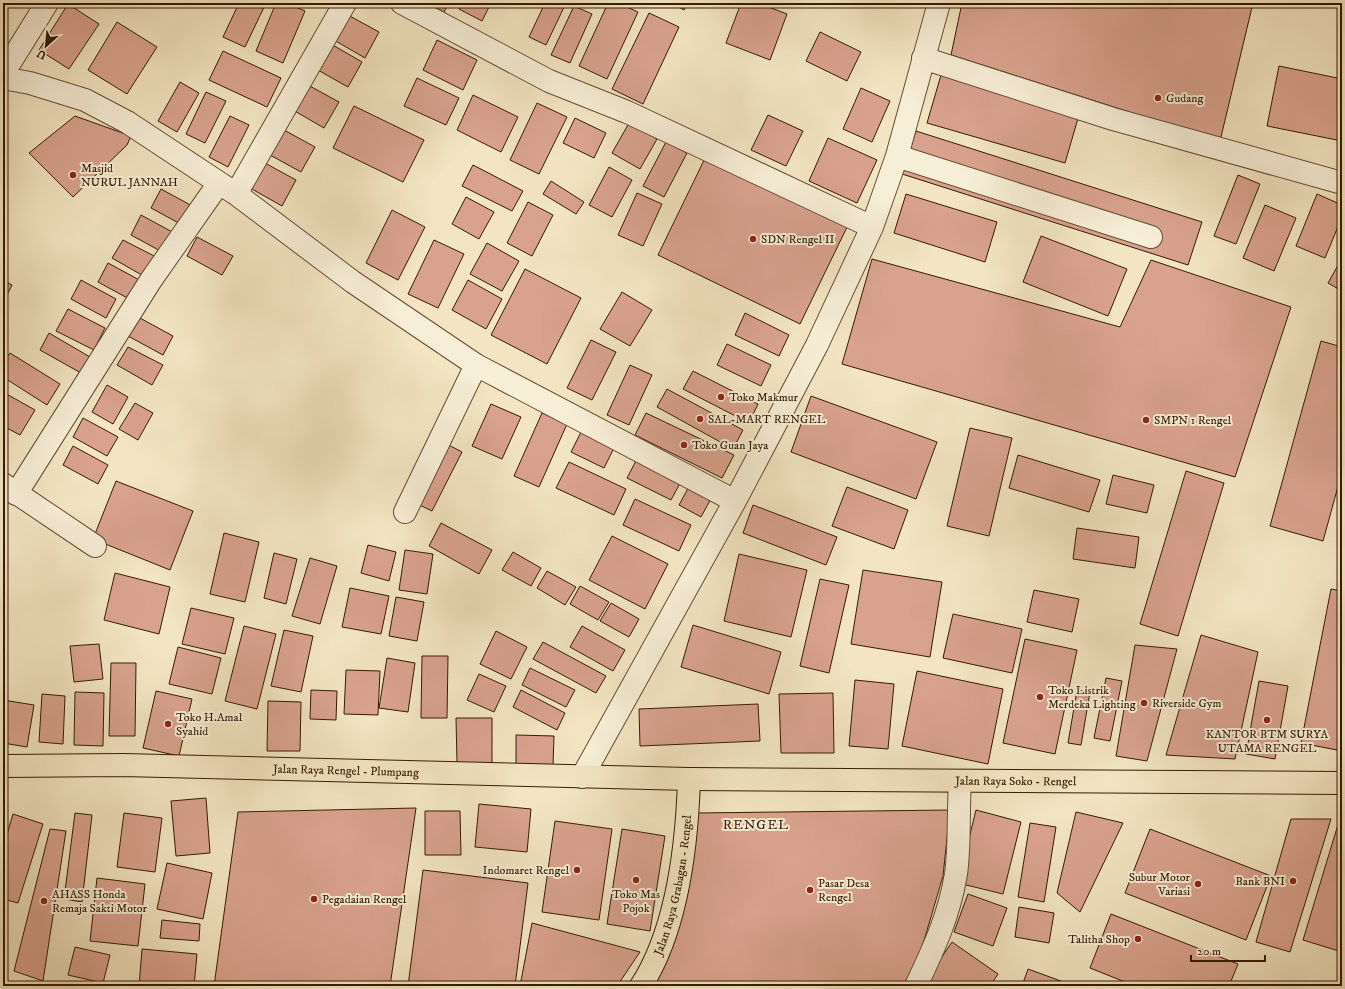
<svg xmlns="http://www.w3.org/2000/svg" width="1345" height="989" font-family="'IM FELL DW Pica',serif">
<style>
.building{fill:#d9a28e;stroke:#361a04}
.lines{fill:none;stroke-linecap:round;stroke-linejoin:round}
.minor-casing{stroke:#654d34;stroke-width:24}
.major-casing{stroke:#361a04;stroke-width:24}
.minor{stroke:#f7eed7;stroke-width:22}
.major{stroke:#f3e5c2;stroke-width:22}
.poi-dot{fill:#8f2418;stroke:#f7eed7;stroke-width:1.5}
.labels{text-anchor:middle;stroke-width:4;stroke-linejoin:round;paint-order:stroke}
.poi-label{font-size:12px;fill:#361a04;stroke:#f7eed7;text-anchor:start}
.street-label{font-size:12px;fill:#361a04;stroke:#f7eed7}
.quarter-label{font-size:14px;letter-spacing:1px;fill:#361a04;stroke:#f7eed7}
</style>
<rect width="100%" height="100%" fill="#f3e5c2"/>
<filter id="stains"><feTurbulence type="fractalNoise" baseFrequency=".005" numOctaves="4"/><feColorMatrix values="0 0 0 0 .2 0 0 0 0 .09 0 0 0 0 .02 0 0 0 .5 -.17"/></filter>
<radialGradient id="worn" r=".72"><stop offset=".6" stop-color="#630" stop-opacity="0"/><stop offset="1" stop-color="#630" stop-opacity=".3"/></radialGradient>
<path class="building" d="M 239,3 L 266,3 L 245,47 L 223,37 Z
M 276,3 L 286,3 L 305,11 L 283,63 L 256,51 Z
M 427,3 L 449,3 L 444,12 Z
M 462,3 L 491,3 L 482,21 L 459,9 Z
M 545,3 L 566,3 L 546,45 L 529,37 Z
M 608,3 L 618,3 L 638,12 L 607,79 L 579,66 Z
M 672,3 L 688,3 L 684,10 Z
M 741,3 L 758,3 L 787,14 L 770,60 L 726,43 Z
M 962,3 L 1253,3 L 1220,141 L 951,55 Z
M 68,4 L 99,24 L 69,69 L 39,50 Z
M 574,6 L 592,14 L 570,63 L 551,55 Z
M 649,13 L 679,27 L 643,104 L 612,89 Z
M 348,15 L 379,32 L 365,58 L 334,40 Z
M 117,22 L 157,47 L 127,94 L 88,70 Z
M 820,32 L 861,52 L 847,81 L 806,61 Z
M 437,40 L 477,60 L 463,90 L 423,70 Z
M 331,44 L 362,62 L 348,87 L 316,69 Z
M 223,51 L 281,78 L 267,107 L 209,80 Z
M 1279,66 L 1342,79 L 1342,141 L 1267,126 Z
M 941,75 L 1079,115 L 1065,163 L 927,123 Z
M 417,78 L 459,98 L 446,125 L 404,106 Z
M 180,82 L 199,93 L 177,132 L 158,121 Z
M 308,85 L 339,102 L 324,128 L 293,110 Z
M 861,88 L 890,101 L 872,142 L 843,129 Z
M 206,92 L 226,101 L 205,143 L 186,134 Z
M 473,95 L 518,117 L 501,152 L 457,130 Z
M 537,103 L 567,117 L 539,174 L 510,160 Z
M 354,106 L 424,140 L 403,182 L 333,148 Z
M 768,115 L 803,131 L 786,166 L 751,150 Z
M 75,116 L 131,136 L 127,145 L 73,197 L 29,153 Z
M 230,116 L 249,125 L 228,167 L 209,157 Z
M 575,118 L 606,133 L 594,158 L 563,143 Z
M 629,123 L 657,139 L 640,169 L 612,153 Z
M 284,130 L 315,147 L 301,172 L 270,155 Z
M 916,131 L 1202,222 L 1188,265 L 902,174 Z
M 828,138 L 877,160 L 857,203 L 809,181 Z
M 666,142 L 687,153 L 664,197 L 643,186 Z
M 707,154 L 849,223 L 800,324 L 658,255 Z
M 265,163 L 296,180 L 282,206 L 250,188 Z
M 473,165 L 523,191 L 512,211 L 462,186 Z
M 609,167 L 632,180 L 612,217 L 589,205 Z
M 1238,175 L 1260,184 L 1236,244 L 1214,236 Z
M 551,181 L 584,202 L 576,214 L 543,194 Z
M 161,189 L 196,208 L 186,227 L 151,208 Z
M 637,193 L 662,204 L 643,246 L 618,235 Z
M 906,194 L 997,222 L 985,262 L 894,233 Z
M 1317,194 L 1342,205 L 1342,217 L 1325,258 L 1296,246 Z
M 466,197 L 494,212 L 479,239 L 452,224 Z
M 528,202 L 553,215 L 532,256 L 507,243 Z
M 1265,205 L 1296,218 L 1274,271 L 1243,258 Z
M 392,210 L 425,227 L 398,280 L 366,263 Z
M 141,215 L 176,234 L 166,254 L 131,235 Z
M 1041,236 L 1127,269 L 1108,316 L 1023,282 Z
M 197,237 L 233,256 L 222,275 L 187,256 Z
M 123,240 L 158,258 L 147,278 L 112,258 Z
M 434,240 L 464,254 L 438,308 L 408,294 Z
M 487,243 L 519,261 L 502,291 L 470,274 Z
M 1342,258 L 1342,291 L 1328,283 Z
M 872,259 L 1120,327 L 1151,260 L 1291,307 L 1235,477 L 842,364 Z
M 108,263 L 143,282 L 133,301 L 98,282 Z
M 525,269 L 581,298 L 547,364 L 491,335 Z
M 3,280 L 12,285 L 3,303 Z
M 81,280 L 116,299 L 106,318 L 71,299 Z
M 468,280 L 502,299 L 486,329 L 452,310 Z
M 622,292 L 652,310 L 630,346 L 600,329 Z
M 68,309 L 105,328 L 94,350 L 56,331 Z
M 745,313 L 789,335 L 779,356 L 735,335 Z
M 138,317 L 173,336 L 163,355 L 128,336 Z
M 49,333 L 90,357 L 81,373 L 40,350 Z
M 591,340 L 616,352 L 592,400 L 567,388 Z
M 1321,341 L 1342,347 L 1342,472 L 1323,541 L 1270,526 Z
M 727,344 L 771,365 L 761,386 L 717,365 Z
M 128,347 L 163,365 L 152,385 L 117,365 Z
M 10,353 L 60,384 L 47,405 L 3,377 L 3,364 Z
M 630,365 L 652,375 L 629,425 L 607,415 Z
M 693,371 L 758,404 L 749,423 L 683,389 Z
M 107,385 L 128,397 L 113,424 L 92,412 Z
M 667,389 L 743,430 L 733,449 L 657,407 Z
M 3,392 L 35,410 L 20,435 L 3,426 Z
M 811,396 L 937,442 L 916,499 L 791,452 Z
M 135,403 L 153,413 L 138,440 L 119,429 Z
M 491,404 L 521,417 L 502,459 L 472,446 Z
M 542,413 L 567,424 L 539,487 L 514,476 Z
M 646,413 L 734,455 L 722,478 L 635,435 Z
M 83,418 L 118,437 L 107,456 L 73,437 Z
M 585,424 L 618,440 L 604,468 L 571,452 Z
M 970,428 L 1012,438 L 989,536 L 947,526 Z
M 439,440 L 462,452 L 432,511 L 409,500 Z
M 73,446 L 108,465 L 98,484 L 63,465 Z
M 639,455 L 684,476 L 671,500 L 627,478 Z
M 1018,455 L 1100,480 L 1089,512 L 1009,488 Z
M 569,462 L 626,489 L 614,515 L 556,488 Z
M 1186,471 L 1224,483 L 1178,636 L 1140,624 Z
M 1113,475 L 1154,485 L 1147,513 L 1106,504 Z
M 116,481 L 193,511 L 170,570 L 93,539 Z
M 692,481 L 714,493 L 701,517 L 679,505 Z
M 847,487 L 908,510 L 894,549 L 832,526 Z
M 635,499 L 691,525 L 679,551 L 623,525 Z
M 753,505 L 837,537 L 826,565 L 743,533 Z
M 441,523 L 492,550 L 479,574 L 429,546 Z
M 1077,528 L 1139,537 L 1135,568 L 1073,559 Z
M 224,533 L 259,542 L 245,602 L 210,594 Z
M 612,536 L 668,564 L 645,609 L 589,580 Z
M 368,545 L 396,552 L 389,581 L 361,573 Z
M 405,550 L 433,554 L 427,594 L 399,590 Z
M 513,552 L 541,568 L 531,586 L 502,570 Z
M 274,553 L 297,559 L 286,604 L 264,598 Z
M 739,554 L 807,570 L 791,637 L 724,621 Z
M 310,558 L 337,566 L 320,624 L 292,616 Z
M 863,570 L 942,582 L 930,657 L 851,644 Z
M 547,571 L 576,587 L 565,605 L 537,588 Z
M 115,573 L 170,587 L 159,634 L 104,620 Z
M 820,579 L 849,585 L 829,673 L 800,666 Z
M 580,586 L 609,602 L 598,620 L 570,604 Z
M 350,588 L 389,596 L 381,634 L 342,627 Z
M 1331,589 L 1342,591 L 1342,751 L 1301,743 Z
M 1034,590 L 1079,599 L 1072,632 L 1027,622 Z
M 396,597 L 424,602 L 417,641 L 389,636 Z
M 611,603 L 639,619 L 629,637 L 600,621 Z
M 191,608 L 234,618 L 225,654 L 182,644 Z
M 953,614 L 1022,629 L 1012,673 L 943,658 Z
M 693,625 L 781,652 L 769,694 L 681,667 Z
M 244,626 L 276,634 L 257,709 L 225,701 Z
M 582,626 L 625,650 L 613,671 L 570,647 Z
M 284,630 L 313,636 L 301,692 L 271,686 Z
M 496,631 L 527,647 L 511,679 L 480,664 Z
M 1201,635 L 1258,652 L 1235,759 L 1166,755 Z
M 1025,639 L 1077,650 L 1055,754 L 1003,743 Z
M 543,642 L 606,676 L 596,693 L 533,659 Z
M 99,644 L 103,679 L 74,682 L 70,646 Z
M 1135,645 L 1177,649 L 1147,761 L 1116,756 Z
M 178,647 L 221,658 L 212,694 L 169,684 Z
M 422,656 L 448,656 L 447,718 L 421,718 Z
M 387,658 L 415,663 L 408,712 L 379,708 Z
M 111,663 L 136,663 L 135,736 L 109,736 Z
M 530,668 L 575,690 L 566,707 L 522,685 Z
M 346,670 L 380,671 L 378,715 L 344,714 Z
M 917,671 L 1003,689 L 988,764 L 902,746 Z
M 479,674 L 506,686 L 494,712 L 467,700 Z
M 1106,678 L 1122,681 L 1110,741 L 1094,738 Z
M 855,680 L 894,684 L 888,749 L 849,746 Z
M 1259,681 L 1288,686 L 1275,759 L 1246,754 Z
M 311,690 L 337,691 L 336,720 L 310,719 Z
M 521,690 L 565,713 L 557,730 L 513,707 Z
M 1077,690 L 1090,692 L 1081,745 L 1068,743 Z
M 156,691 L 192,699 L 179,756 L 143,748 Z
M 75,692 L 104,693 L 103,746 L 74,745 Z
M 833,693 L 834,753 L 781,753 L 779,694 Z
M 42,694 L 65,696 L 63,744 L 39,742 Z
M 3,700 L 34,705 L 27,747 L 3,743 Z
M 268,701 L 301,702 L 300,751 L 267,751 Z
M 758,704 L 760,741 L 640,746 L 639,709 Z
M 456,718 L 492,718 L 492,763 L 457,763 Z
M 516,735 L 554,736 L 553,765 L 516,764 Z
M 206,798 L 210,853 L 176,856 L 171,801 Z
M 479,804 L 531,809 L 527,852 L 475,847 Z
M 416,808 L 390,986 L 214,986 L 238,812 Z
M 950,810 L 943,876 L 918,961 L 908,986 L 648,986 L 695,813 Z
M 976,810 L 1021,822 L 1003,894 L 958,883 Z
M 425,811 L 460,811 L 461,855 L 425,855 Z
M 1076,812 L 1123,823 L 1080,912 L 1057,893 Z
M 75,813 L 92,815 L 82,902 L 64,899 Z
M 124,813 L 162,818 L 155,872 L 117,867 Z
M 13,814 L 43,824 L 18,903 L 3,899 L 3,848 Z
M 1340,818 L 1342,818 L 1342,952 L 1303,940 Z
M 1291,819 L 1331,819 L 1290,952 L 1256,942 Z
M 555,821 L 612,829 L 599,920 L 542,912 Z
M 1030,823 L 1056,827 L 1044,902 L 1018,897 Z
M 50,829 L 66,831 L 43,981 L 14,971 Z
M 622,829 L 665,836 L 650,931 L 607,924 Z
M 1150,829 L 1271,876 L 1246,940 L 1125,893 Z
M 167,863 L 212,873 L 203,919 L 157,909 Z
M 423,870 L 528,883 L 515,986 L 408,986 Z
M 97,878 L 145,884 L 138,946 L 90,941 Z
M 968,894 L 1007,908 L 993,946 L 954,932 Z
M 1019,907 L 1054,913 L 1049,943 L 1015,937 Z
M 1111,914 L 1238,964 L 1229,986 L 1135,986 L 1090,968 Z
M 162,920 L 200,924 L 199,941 L 160,938 Z
M 532,923 L 640,952 L 617,986 L 520,986 Z
M 952,942 L 998,974 L 990,986 L 937,986 L 927,979 Z
M 75,947 L 110,955 L 103,983 L 68,975 Z
M 142,949 L 197,954 L 194,986 L 139,986 Z
M 1028,969 L 1069,984 L 1068,986 L 1022,986 Z"/>
<g class="lines">
<g class="minor-casing">
<path id="minor" d="M 402,3 L 549,81 L 627,112 L 872,227
M 923,58 L 1113,119 L 1342,183
M 3,74 L 47,3
M 3,78 L 30,83 L 85,100 L 127,122 L 236,194 L 353,282 L 476,365 L 735,501
M 897,156 L 1151,237
M 236,194 L 345,3
M 3,484 L 95,546
M 16,494 L 151,280 L 219,183
M 405,512 L 476,365
M 582,777 L 735,501 L 817,345 L 872,227 L 897,156 L 939,3
M 916,986 C 934,948 949,916 956,874 C 960,845 958,811 960,781"/>
</g>
<g class="major-casing">
<g id="major">
<path id="s1" d="M 3,766 L 123,765 L 689,779 L 1342,783"/>
<path id="s2" d="M 641,986 C 677,930 687,844 689,779"/>
</g>
</g>
<use href="#minor" class="minor"/>
<use href="#major" class="major"/>
</g>
<g class="poi-dot">
<circle cx="1158" cy="98" r="4"/>
<circle cx="73" cy="175" r="4"/>
<circle cx="753" cy="239" r="4"/>
<circle cx="721" cy="397" r="4"/>
<circle cx="700" cy="419" r="4"/>
<circle cx="1146" cy="420" r="4"/>
<circle cx="684" cy="445" r="4"/>
<circle cx="1040" cy="697" r="4"/>
<circle cx="1144" cy="703" r="4"/>
<circle cx="1267" cy="720" r="4"/>
<circle cx="168" cy="724" r="4"/>
<circle cx="577" cy="870" r="4"/>
<circle cx="636" cy="880" r="4"/>
<circle cx="1293" cy="881" r="4"/>
<circle cx="1198" cy="884" r="4"/>
<circle cx="810" cy="890" r="4"/>
<circle cx="314" cy="899" r="4"/>
<circle cx="44" cy="901" r="4"/>
<circle cx="1138" cy="939" r="4"/>
</g>
<g class="labels">
<g class="poi-label">
<text x="1166" y="102">Gudang</text>
<text x="81" y="172">Masjid<tspan x="81" dy="14">NURUL JANNAH</tspan></text>
<text x="761" y="243">SDN Rengel II</text>
<text x="729" y="401">Toko Makmur</text>
<text x="708" y="423">SAL-MART RENGEL</text>
<text x="1154" y="424">SMPN 1 Rengel</text>
<text x="692" y="449">Toko Guan Jaya</text>
<text x="1048" y="694">Toko Listrik<tspan x="1048" dy="14">Merdeka Lighting</tspan></text>
<text x="1152" y="707">Riverside Gym</text>
<text x="176" y="721">Toko H.Amal<tspan x="176" dy="14">Syahid</tspan></text>
<text x="1267" y="738" text-anchor="middle">KANTOR BTM SURYA<tspan x="1267" dy="14">UTAMA RENGEL</tspan></text>
<text x="569" y="874" text-anchor="end">Indomaret Rengel</text>
<text x="1190" y="881" text-anchor="end">Subur Motor<tspan x="1190" dy="14">Variasi</tspan></text>
<text x="1285" y="885" text-anchor="end">Bank BNI</text>
<text x="818" y="887">Pasar Desa<tspan x="818" dy="14">Rengel</tspan></text>
<text x="52" y="898">AHASS Honda<tspan x="52" dy="14">Remaja Sakti Motor</tspan></text>
<text x="636" y="898" text-anchor="middle">Toko Mas<tspan x="636" dy="14">Pojok</tspan></text>
<text x="322" y="903">Pegadaian Rengel</text>
<text x="1130" y="943" text-anchor="end">Talitha Shop</text>
</g>
<g class="street-label">
<text dy="4" stroke="none"><textPath href="#s1" startOffset="343">Jalan Raya Rengel - Plumpang</textPath></text>
<text dy="4" stroke="none"><textPath href="#s1" startOffset="1013">Jalan Raya Soko - Rengel</textPath></text>
<text dy="4" stroke="none"><textPath href="#s2" startOffset="107">Jalan Raya Grabagan - Rengel</textPath></text>
</g>
<g class="quarter-label">
<text x="756" y="829">RENGEL</text>
</g>
</g>
<rect width="1345" height="989" fill="none" stroke="#f3e5c2" stroke-width="16"/>
<rect x="4" y="4" width="1337" height="981" fill="none" stroke="#361a04" stroke-width="2"/>
<rect x="8" y="8" width="1329" height="973" fill="none" stroke="#361a04"/>
<g transform="translate(46 46) rotate(207)" stroke="#f7eed7" stroke-width="3" paint-order="stroke">
<path d="M0-3L7 15L0 10L-7 15Z" fill="#361a04"/>
<text y="-6" font-size="11" font-weight="bold" text-anchor="middle" fill="#361a04">U</text>
</g>
<path d="M1191 955v6h74v-6" fill="none" stroke="#361a04" stroke-width="2"/>
<text x="1197" y="955" font-size="12" fill="#361a04" stroke="#f7eed7" stroke-width="3" paint-order="stroke">20 m</text>
<rect width="100%" height="100%" filter="url(#stains)"/>
<rect width="100%" height="100%" fill="url(#worn)"/>
</svg>
